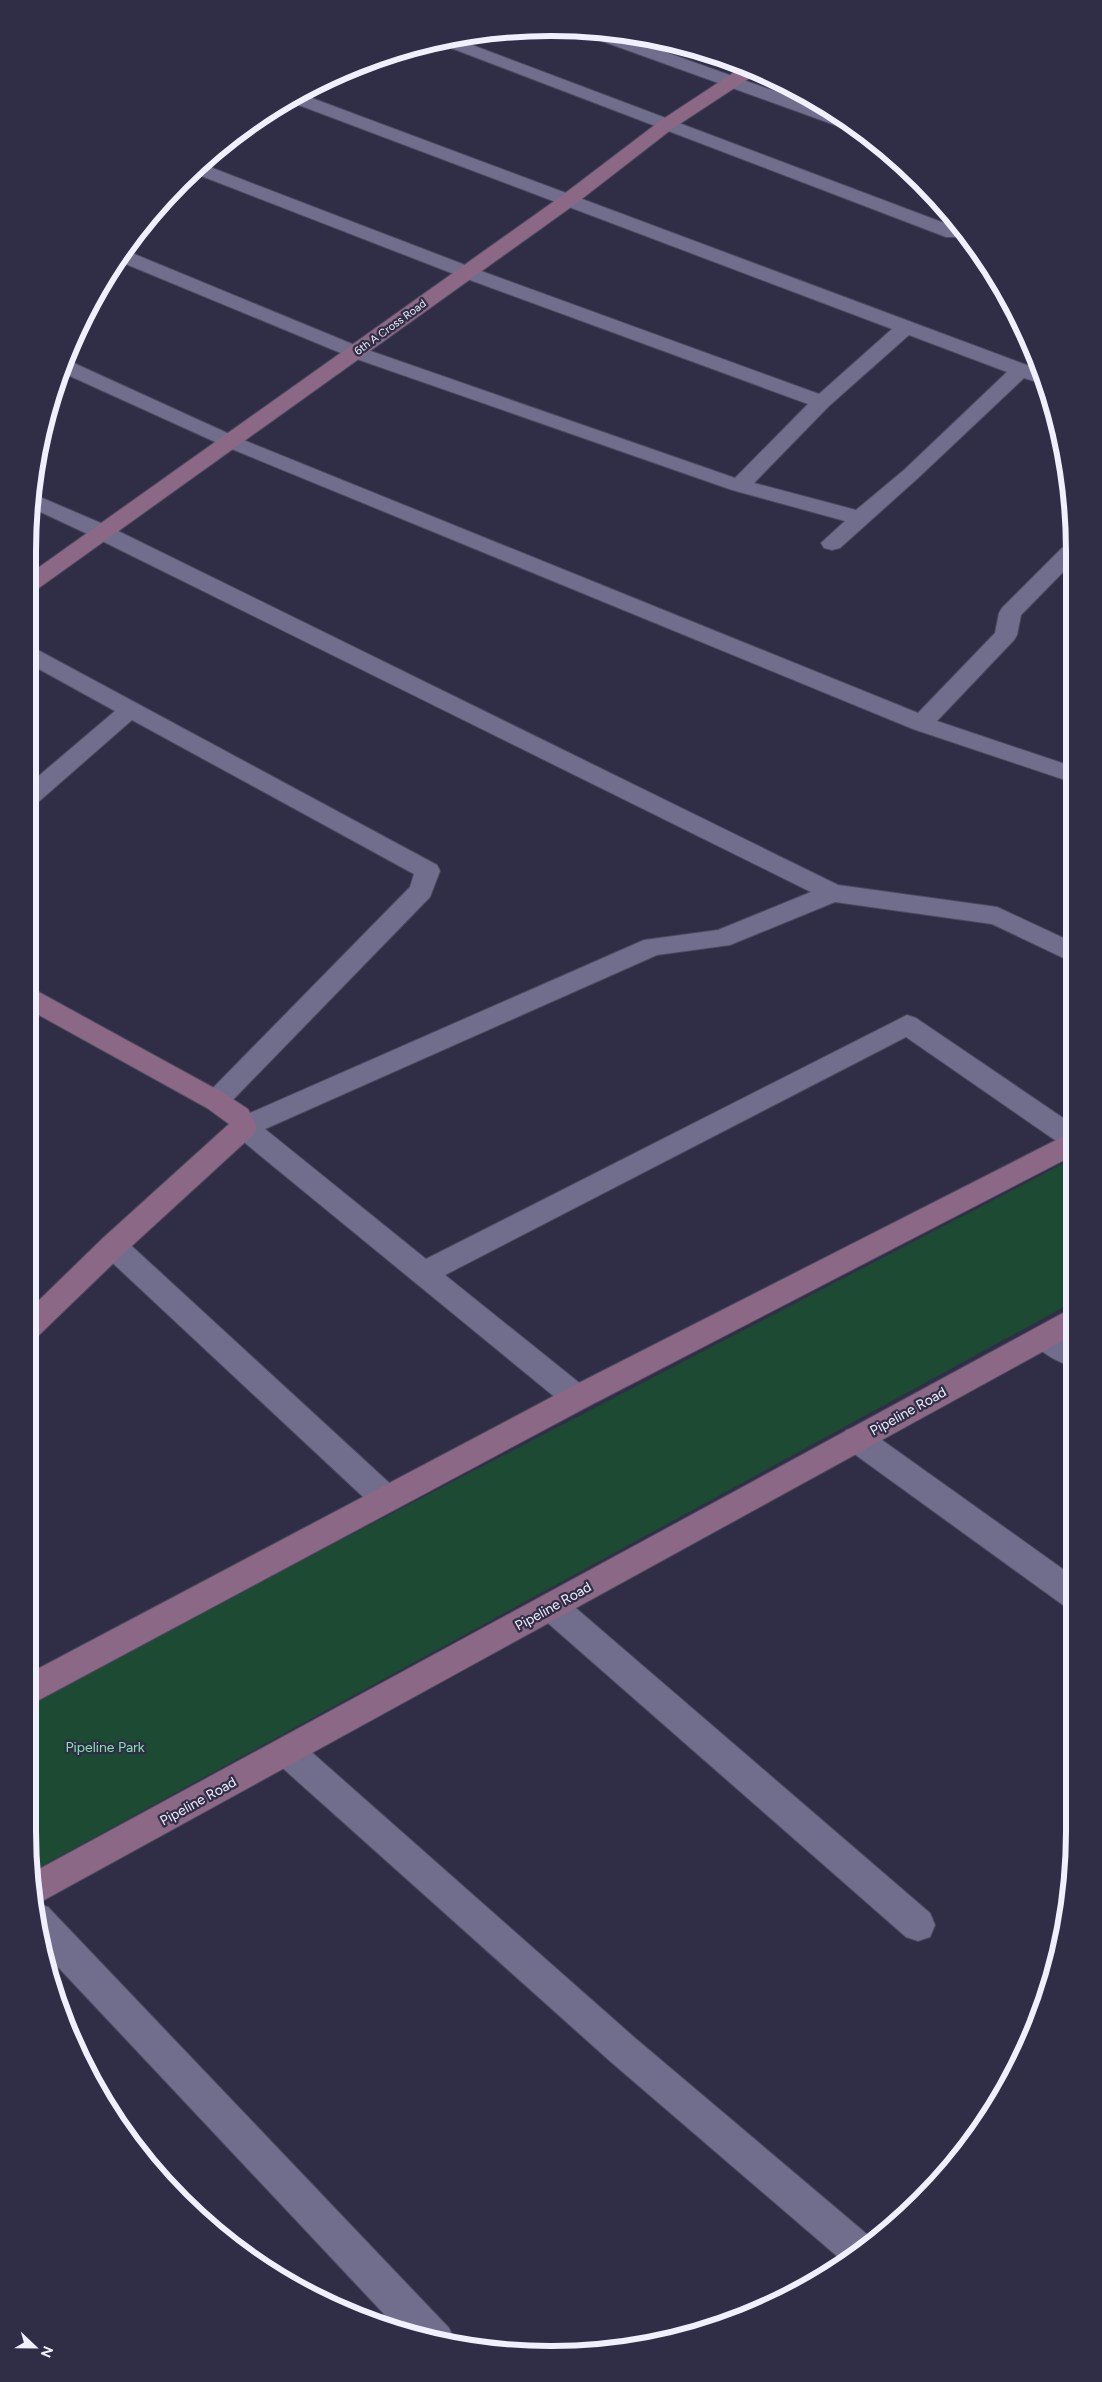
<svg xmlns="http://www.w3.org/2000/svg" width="1102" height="2382" font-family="Figtree,sans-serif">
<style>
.green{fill:#1d4a33}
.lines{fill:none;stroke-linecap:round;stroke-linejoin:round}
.street-casing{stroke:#4c495f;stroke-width:2}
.secondary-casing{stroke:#4c495f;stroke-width:2}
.street{fill:#706e8c;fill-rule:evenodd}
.secondary{fill:#8c6887;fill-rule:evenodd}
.labels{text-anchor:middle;stroke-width:4.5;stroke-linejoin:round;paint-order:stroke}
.far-street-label{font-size:11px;fill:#f0effd;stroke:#302d47}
.street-label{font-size:14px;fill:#f0effd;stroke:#302d47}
.park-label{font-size:14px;fill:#83e3ae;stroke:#302d47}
.rim{fill:none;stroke:#f0effd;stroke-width:6}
</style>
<rect width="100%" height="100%" fill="#302d47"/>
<path class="green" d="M 1072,1159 L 1073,1302 L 31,1872 L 28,1831 L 28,1703 Z"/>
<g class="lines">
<g class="street-casing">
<path id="street" d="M 582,31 L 615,34 L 822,108 L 856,128 L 849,129 L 843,128 L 585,35 Z
M 451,37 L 960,229 L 962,233 L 960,237 L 946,237 L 435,42 Z
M 301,94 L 1040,370 L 1043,384 L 1024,378 L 918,478 L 840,548 L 832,550 L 824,548 L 821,543 L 845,521 L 732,490 L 348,356 L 116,260 L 124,250 L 127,251 L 362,348 L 735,478 L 808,404 L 459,276 L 191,172 L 202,164 L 473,268 L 819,394 L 892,329 L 288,101 ZM 909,335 L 1007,372 L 904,470 L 856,510 L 754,483 L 829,406 Z
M 65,359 L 236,437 L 918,713 L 995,633 L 999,613 L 1002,608 L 1062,548 L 1070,546 L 1070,565 L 1021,615 L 1017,635 L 1014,640 L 937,721 L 1071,766 L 1071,782 L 913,729 L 222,445 L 61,372 Z
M 33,494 L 110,527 L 838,885 L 997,907 L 1072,942 L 1072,962 L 992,924 L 835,902 L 730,945 L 657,955 L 265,1129 L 426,1259 L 907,1015 L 916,1018 L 1072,1124 L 1072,1148 L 1062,1145 L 906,1037 L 445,1275 L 587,1389 L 592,1398 L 587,1407 L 577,1410 L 567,1407 L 234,1134 L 231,1127 L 234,1120 L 644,940 L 718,930 L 811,892 L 94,537 L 32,508 Z
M 28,647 L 36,649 L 437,865 L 440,871 L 430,897 L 225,1108 L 216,1111 L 207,1108 L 203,1101 L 207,1094 L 410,887 L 414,874 L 132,720 L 36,804 L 28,806 L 28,785 L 115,711 L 28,663 Z
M 113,1235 L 123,1238 L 397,1490 L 401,1499 L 397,1508 L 386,1512 L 375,1508 L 103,1254 L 99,1246 L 103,1238 Z
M 1044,1325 L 1073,1340 L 1073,1367 C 1058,1362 1037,1352 1030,1337 L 1034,1329 Z
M 857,1427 L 868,1430 L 1074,1577 L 1074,1609 L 1063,1605 L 846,1448 L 842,1439 L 846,1430 Z
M 552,1593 L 563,1597 L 930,1913 L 935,1925 L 930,1937 L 918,1941 L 906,1937 L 541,1617 L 536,1607 L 541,1597 Z
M 288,1737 L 299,1741 L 635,2038 L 875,2241 L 845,2263 L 611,2062 L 277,1763 L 272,1752 L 277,1741 Z
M 35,1903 L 48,1907 L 449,2328 L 455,2341 L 453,2345 L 401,2332 L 42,1950 L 38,1933 Z"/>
</g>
<g class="secondary-casing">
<path id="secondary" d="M 745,65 L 759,72 L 672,129 L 574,205 L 36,590 L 28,592 L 28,575 L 560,197 L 660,121 Z
M 28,989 L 37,991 L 225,1094 L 248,1109 L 257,1127 L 254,1134 L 123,1254 L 38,1336 L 28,1340 L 28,1311 L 103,1238 L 229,1124 L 207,1108 L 28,1009 Z
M 1072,1134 L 1072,1156 L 587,1407 L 39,1700 L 28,1704 L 28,1674 L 567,1389 L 1062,1137 Z
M 1073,1309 L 1073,1335 L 35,1905 L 32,1873 L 1063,1313 Z"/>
</g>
<use href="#street" class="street"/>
<use href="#secondary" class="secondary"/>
</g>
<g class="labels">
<g class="far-street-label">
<text transform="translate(390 327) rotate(-36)" y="4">6th A Cross Road</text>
</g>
<g class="street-label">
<text transform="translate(908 1411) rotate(-29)" y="5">Pipeline Road</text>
<text transform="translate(553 1606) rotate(-29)" y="5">Pipeline Road</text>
<text transform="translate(198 1801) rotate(-29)" y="5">Pipeline Road</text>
</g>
<g class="park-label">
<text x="105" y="1752">Pipeline Park</text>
</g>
</g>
<path d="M0 0H1102V2382H0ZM551 36H551A515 515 0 0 1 1066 551V1831A515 515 0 0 1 551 2346H551A515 515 0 0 1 36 1831V551A515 515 0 0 1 551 36Z" fill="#302d47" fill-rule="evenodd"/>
<path class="rim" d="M551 36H551A515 515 0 0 1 1066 551V1831A515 515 0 0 1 551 2346H551A515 515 0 0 1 36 1831V551A515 515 0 0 1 551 36Z"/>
<g transform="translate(35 2347) rotate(112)" stroke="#302d47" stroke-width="4" paint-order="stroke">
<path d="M0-4L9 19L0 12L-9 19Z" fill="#f0effd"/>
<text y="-8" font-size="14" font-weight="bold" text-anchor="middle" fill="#f0effd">N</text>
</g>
</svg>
